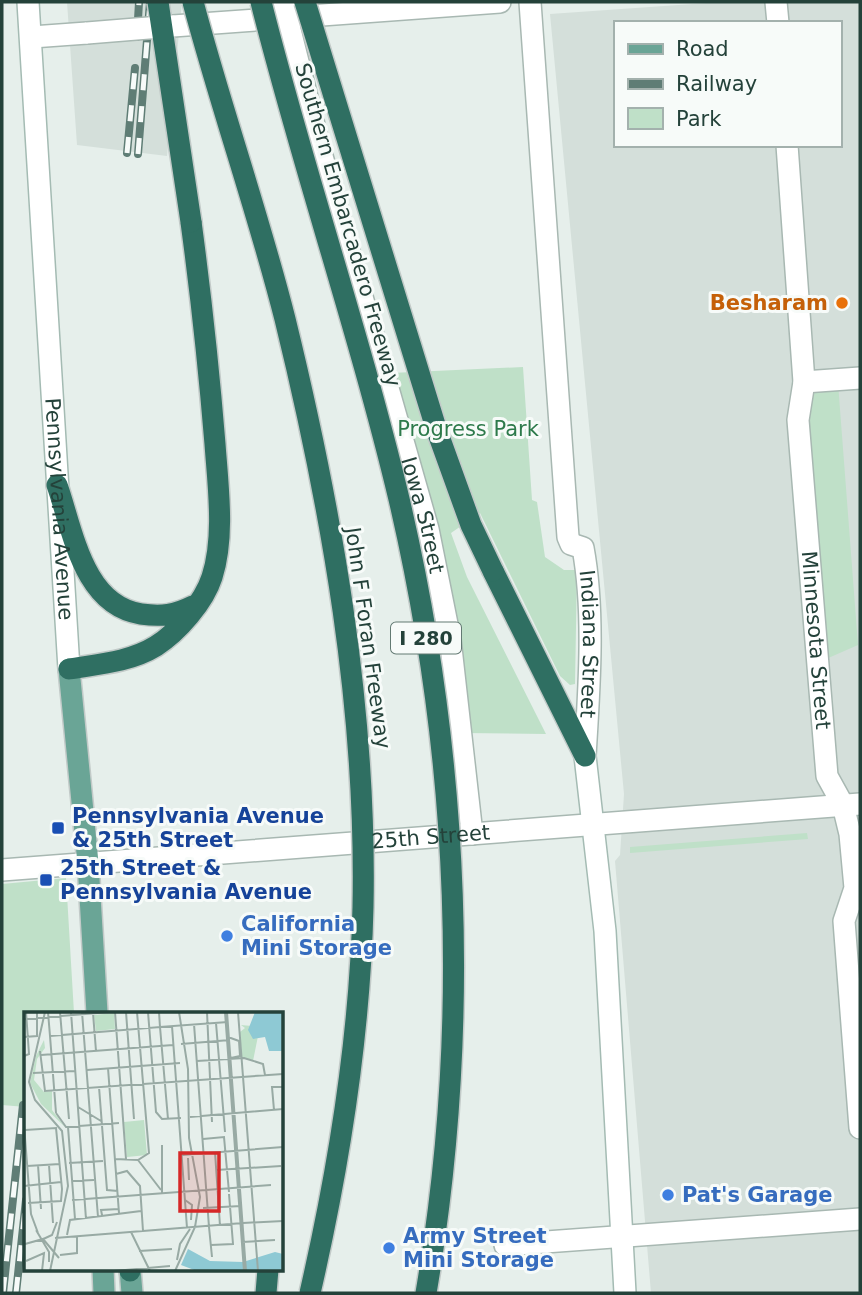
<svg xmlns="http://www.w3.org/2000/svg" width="862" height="1295" font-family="'DejaVu Sans',sans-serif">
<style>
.built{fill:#d4dfda;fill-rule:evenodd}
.green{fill:#bfe0c8}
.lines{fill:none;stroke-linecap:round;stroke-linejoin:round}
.street-casing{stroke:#a8b8b2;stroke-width:24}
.secondary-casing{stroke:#a4bbb3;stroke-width:24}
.primary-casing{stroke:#c2cac8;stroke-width:24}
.highway-casing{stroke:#c2cac8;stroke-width:24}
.street{stroke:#fff;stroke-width:21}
.secondary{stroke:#fff;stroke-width:21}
.primary{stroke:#6aa596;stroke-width:21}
.highway{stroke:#2f6f62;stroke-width:21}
.rail-casing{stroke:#5f7d75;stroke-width:8}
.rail{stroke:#f7fbf9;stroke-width:5;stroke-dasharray:16;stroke-linecap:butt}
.street-bridge-casing{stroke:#a8b8b2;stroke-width:24;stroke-linecap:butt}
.highway-bridge-casing{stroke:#c2cac8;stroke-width:24;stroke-linecap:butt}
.street-bridge{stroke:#fff;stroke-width:21}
.highway-bridge{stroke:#2f6f62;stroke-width:21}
.food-dot{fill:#e8710a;stroke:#f7fbf9;stroke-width:2.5}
.transit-dot{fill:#1a4fb4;stroke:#f7fbf9;stroke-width:2.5}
.shop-dot{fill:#3f7fe0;stroke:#f7fbf9;stroke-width:2.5}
.labels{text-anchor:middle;stroke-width:6;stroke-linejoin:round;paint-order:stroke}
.shield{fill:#f7fbf9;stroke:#637a73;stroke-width:2}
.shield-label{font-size:19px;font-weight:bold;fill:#24423a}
.street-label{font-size:21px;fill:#24423a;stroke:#f7fbf9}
.food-label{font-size:21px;font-weight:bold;fill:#c56008;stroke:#f7fbf9;text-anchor:end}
.park-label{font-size:21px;fill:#2d7a4b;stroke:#f7fbf9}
.transit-label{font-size:21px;font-weight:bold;fill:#164399;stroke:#f7fbf9;text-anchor:start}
.shop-label{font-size:21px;font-weight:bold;fill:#366cbe;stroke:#f7fbf9;text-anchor:start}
.inset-road{fill:none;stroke:#98aaa4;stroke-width:2}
.view{fill:#d62828;fill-opacity:0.15;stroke:#d62828;stroke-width:3.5}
.inset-edge{fill:none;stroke:#24423a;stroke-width:3.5}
</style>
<rect width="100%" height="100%" fill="#e6efeb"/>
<path class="built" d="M 67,2 L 182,2 L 167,156 L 77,145 Z
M 721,2 L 860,2 L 860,1293 L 651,1293 L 615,861 L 620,855 L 624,794 L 550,14 ZM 615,23 L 839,23 L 839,145 L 615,145 Z"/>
<path class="green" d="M 523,367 L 532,500 L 537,502 L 545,557 L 564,570 L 577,570 L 575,684 L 570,685 L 560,676 L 480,513 L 451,533 L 467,577 L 546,734 L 462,733 L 391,373 Z
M 838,383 L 858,645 L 826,659 L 804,416 L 809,399 L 824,384 Z
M 807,833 L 808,839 L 630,853 L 630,847 Z
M 66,878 L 74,1013 L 26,1013 L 26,1107 L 2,1105 L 2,884 Z"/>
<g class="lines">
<g class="street-casing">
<g id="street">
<path id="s1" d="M 283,2 L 320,149 L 428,529 L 450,639 L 472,834"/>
<path id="s2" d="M 530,2 L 568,537 L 571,544 L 583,548 C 595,613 589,691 585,756"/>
<path d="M 776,2 L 778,23"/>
<path d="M 173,26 L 500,2"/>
<path d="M 32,37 L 87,33"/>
<path id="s3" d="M 787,145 L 804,382 L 798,420 L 827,776 L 843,805 L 850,834 L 855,888 L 844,921 L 860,1128"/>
<path d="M 804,382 L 860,378"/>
<path id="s4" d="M 2,870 L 860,804"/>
<path d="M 505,1245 L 860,1219"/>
</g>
</g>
<g class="secondary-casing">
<g id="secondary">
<path id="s5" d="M 28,2 L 69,669"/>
<path d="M 585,756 L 605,931 L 625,1293"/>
</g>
</g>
<g class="primary-casing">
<path id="primary" d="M 69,669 L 88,863 L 97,1013
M 103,1269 L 104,1293
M 130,1269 L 132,1293"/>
</g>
<g class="highway-casing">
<path id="highway" d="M 57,485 C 73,531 83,605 141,614 C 162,617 175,615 193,606
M 493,571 L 585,756
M 69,669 C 99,664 130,662 156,646 C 178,632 204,602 212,577 C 225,537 218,486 215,444 C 209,370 201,296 191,222
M 130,1271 L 130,1269
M 266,1293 L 268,1269"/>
</g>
<use href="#street" class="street"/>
<use href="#secondary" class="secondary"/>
<use href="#primary" class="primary"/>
<use href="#highway" class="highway"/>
<g class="rail-casing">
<path id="rail" d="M 137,37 L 139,2
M 127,153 L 135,68
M 138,154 L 150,2
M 3,1293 L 23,1105
M 16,1293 L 26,1200"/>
</g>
<use href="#rail" class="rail"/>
<g class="street-bridge-casing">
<path id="street-bridge" d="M 87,33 L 173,26"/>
</g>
<g class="highway-bridge-casing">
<path id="highway-bridge" d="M 158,2 L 191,222
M 193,2 C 221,108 258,212 285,319 C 332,511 367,709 363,907 C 360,1037 339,1167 310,1293
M 261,2 C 303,169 359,332 399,499 C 460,760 471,1029 426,1293
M 305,2 L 436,428 L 471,525 L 493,571"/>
</g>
<use href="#street-bridge" class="street-bridge"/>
<use href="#highway-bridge" class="highway-bridge"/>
</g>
<circle class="food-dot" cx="842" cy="303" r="7"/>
<g class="transit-dot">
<rect x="51" y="821" width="14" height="14" rx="3.5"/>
<rect x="39" y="873" width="14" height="14" rx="3.5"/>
</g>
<g class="shop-dot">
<circle cx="227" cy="936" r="7"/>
<circle cx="668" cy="1195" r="7"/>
<circle cx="389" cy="1248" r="7"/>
</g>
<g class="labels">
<rect class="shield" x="391" y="622.5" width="70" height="31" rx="5"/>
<g class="shield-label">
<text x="426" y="645">I 280</text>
</g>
<g class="street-label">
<text transform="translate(348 225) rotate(74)" y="7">Southern Embarcadero Freeway</text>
<text dy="7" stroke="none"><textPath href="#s5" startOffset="508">Pennsylvania Avenue</textPath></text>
<text dy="7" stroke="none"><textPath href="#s1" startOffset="532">Iowa Street</textPath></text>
<text transform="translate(368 638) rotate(82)" y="7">John F Foran Freeway</text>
<text dy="7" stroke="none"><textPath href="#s3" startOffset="497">Minnesota Street</textPath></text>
<text dy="7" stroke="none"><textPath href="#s2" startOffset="653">Indiana Street</textPath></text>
<text dy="7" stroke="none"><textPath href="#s4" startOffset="430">25th Street</textPath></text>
</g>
<g class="food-label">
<text x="828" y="310">Besharam</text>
</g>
<g class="park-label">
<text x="468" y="436">Progress Park</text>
</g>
<g class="transit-label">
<text x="72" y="823">Pennsylvania Avenue<tspan x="72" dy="24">&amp; 25th Street</tspan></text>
<text x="60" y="875">25th Street &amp;<tspan x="60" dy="24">Pennsylvania Avenue</tspan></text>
</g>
<g class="shop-label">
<text x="241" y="931">California<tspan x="241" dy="24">Mini Storage</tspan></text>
<text x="682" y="1202">Pat's Garage</text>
<text x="403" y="1243">Army Street<tspan x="403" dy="24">Mini Storage</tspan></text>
</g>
</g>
<g transform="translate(24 1012)">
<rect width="259" height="259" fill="#e6efeb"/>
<path d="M 90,1 L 91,17 L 72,19 L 70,3 ZM 217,13 L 228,14 L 234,24 L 229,49 L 218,45 L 216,20 L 221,16 ZM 20,28 L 21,36 L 13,47 L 10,68 L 20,80 L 28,79 L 28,98 L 41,115 L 17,92 L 6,71 L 12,44 ZM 120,108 L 123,143 L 103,145 L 100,110 Z" fill="#bfe0c8"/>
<path d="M 231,0 L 259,0 L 259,39 L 245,39 L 241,25 L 229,27 L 224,18 ZM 164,237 L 186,249 L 219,250 L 251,240 L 259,242 L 259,258 L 173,259 L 157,253 Z" fill="#8ec9d4"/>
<path class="inset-road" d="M 21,0 L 5,70 L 11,88 L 38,119 L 44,174 L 26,259M 24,0 L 26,24M 36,0 L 45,107M 47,0 L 62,207M 58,0 L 74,205M 91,0 L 102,147M 102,0 L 110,107M 124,0 L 132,100 L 138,107 L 157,106M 135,0 L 136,15 L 204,10M 183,0 L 188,110M 201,0 L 220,259M 203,0 L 222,259M 214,0 L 234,259M 69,1 L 72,39M 0,7 L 86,0M 192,11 L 201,120M 170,12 L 182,175M 148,14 L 163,216M 0,25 L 13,24 L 13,0M 204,25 L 215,29 L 216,44 L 207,46 L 205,42M 157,32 L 206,28M 16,39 L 21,79 L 259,62M 17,43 L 149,33M 0,44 L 5,42 L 2,0M 173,49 L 220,46 L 239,52 L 241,63M 84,56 L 95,201M 63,58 L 156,51M 9,61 L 51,59M 75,75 L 83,178 L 94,179M 54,95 L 77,109M 250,98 L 248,75 L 259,75M 32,101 L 26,24 L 136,15 L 144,107M 32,101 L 42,115 L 95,111M 166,105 L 259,97M 0,113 L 7,202 L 14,221M 44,115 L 51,207M 1,118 L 32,116 L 38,177 L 37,189 L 4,191M 179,127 L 200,125 L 205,180M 191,140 L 196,214M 158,143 L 259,135M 164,146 L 165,168M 91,147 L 114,148 L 125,141 L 113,0M 114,148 L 137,178M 45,151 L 79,149M 14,153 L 17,197M 25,153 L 29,211M 3,154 L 36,152M 192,158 L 257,154M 92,162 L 103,159 L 116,174 L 119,219M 48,169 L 70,168M 0,174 L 37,170M 182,175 L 185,215M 138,181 L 138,133M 48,188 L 247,173M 161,188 L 168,193 L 167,208M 179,196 L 217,194M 78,203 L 77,198 L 95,197M 219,211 L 259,209M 185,215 L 188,245M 12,218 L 25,240 L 25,250M 107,220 L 126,259M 43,223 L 46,208 L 117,199M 31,226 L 219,211M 15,229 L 28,223 L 33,210M 218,230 L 251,228M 1,232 L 19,227 L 35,246M 187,233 L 209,232 L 205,182M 115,239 L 148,237M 36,243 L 53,241 L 53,225M 153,248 L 156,232 L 166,217M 2,249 L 20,241 L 18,259M 90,259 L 146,254M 151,259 L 171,215 L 176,185 L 165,126 L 164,57 L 155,0"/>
<path class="view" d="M 156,141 L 195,141 L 195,199 L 156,199 Z"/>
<rect width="259" height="259" class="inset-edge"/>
</g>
<rect width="862" height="1295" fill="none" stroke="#24423a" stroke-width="7"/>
<rect x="614" y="21" width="228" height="126" fill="#f7fbf9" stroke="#a3b1ad" stroke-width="2"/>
<rect x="628" y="44" width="35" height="10" fill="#6aa596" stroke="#a3b1ad" stroke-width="2"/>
<text x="676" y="56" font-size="21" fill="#24423a">Road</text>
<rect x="628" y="79" width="35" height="10" fill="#5f7d75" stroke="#a3b1ad" stroke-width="2"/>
<text x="676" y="91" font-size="21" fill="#24423a">Railway</text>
<rect x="628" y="108" width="35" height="21" fill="#bfe0c8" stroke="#a3b1ad" stroke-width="2"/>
<text x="676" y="126" font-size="21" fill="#24423a">Park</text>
</svg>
